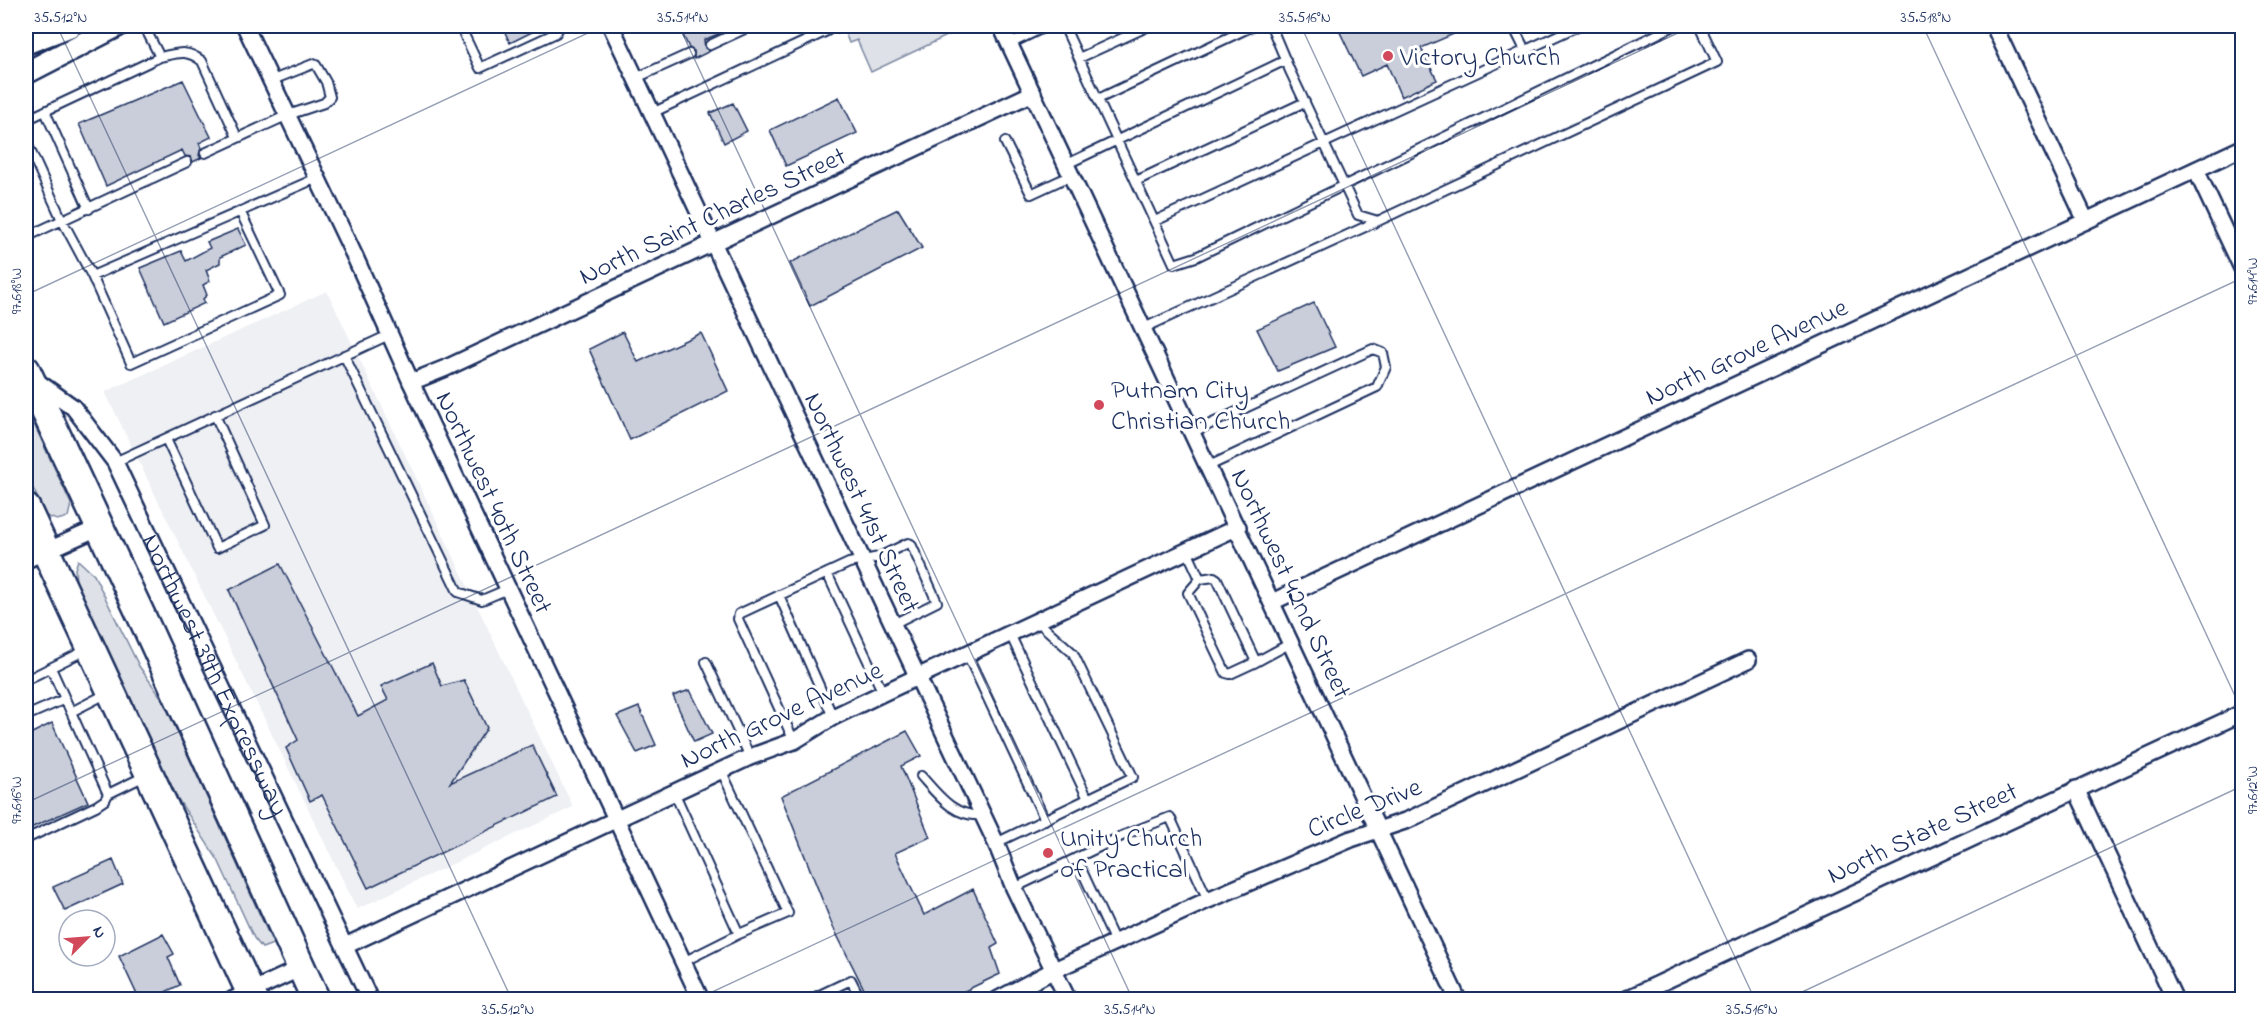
<svg xmlns="http://www.w3.org/2000/svg" width="2268" height="1025" font-family="'Indie Flower',sans-serif">
<style>
.built{fill:#eff0f4}
.green{fill:#dee1e7;stroke:#7c88a2;stroke-width:1.5}
.building{fill:#caceda;stroke:#1b2f5e;stroke-width:1.5}
.lines{fill:none;stroke-linecap:round;stroke-linejoin:round}
.lane-casing{stroke:#1b2f5e;stroke-width:12}
.street-casing{stroke:#1b2f5e;stroke-width:20}
.secondary-casing{stroke:#1b2f5e;stroke-width:26}
.highway-casing{stroke:#1b2f5e;stroke-width:32}
.lane{stroke:#fff;stroke-width:8}
.street{stroke:#fff;stroke-width:15}
.secondary{stroke:#fff;stroke-width:21}
.highway{stroke:#fff;stroke-width:27}
.ticks{fill:none;stroke:#1b2f5e;stroke-width:1.5;stroke-opacity:0.45}
.poi-dot{fill:#d1495b;stroke:#fff;stroke-width:2}
.labels{text-anchor:middle;stroke-width:6;stroke-linejoin:round;paint-order:stroke}
.poi-label{font-size:27px;fill:#1b2f5e;stroke:#fff;text-anchor:start}
.street-label{font-size:27px;fill:#1b2f5e;stroke:#fff}
.neatline{fill:none;stroke:#1b2f5e;stroke-width:2}
.ticks-label{font-size:15px;text-anchor:middle;fill:#1b2f5e}
</style>
<rect width="100%" height="100%" fill="#fff"/>
<filter id="ink" filterUnits="userSpaceOnUse"><feTurbulence type="fractalNoise" baseFrequency=".0167" numOctaves="2"/><feDisplacementMap in="SourceGraphic" scale="12" xChannelSelector="R" yChannelSelector="G"/><feConvolveMatrix kernelMatrix="1 2 1 2 8 2 1 2 1" color-interpolation-filters="sRGB"/></filter>
<g filter="url(#ink)">
<path class="built" d="M 327,291 L 573,807 L 357,909 L 105,392 Z"/>
<path class="green" d="M 834,26 L 968,26 L 871,72 L 857,40 L 849,43 L 844,30 L 838,34 Z
M 26,407 L 71,504 L 68,517 L 57,520 L 46,516 L 26,473 Z
M 78,560 L 94,575 L 139,666 L 163,700 L 273,944 L 262,948 L 254,938 L 218,860 L 176,796 L 76,583 L 75,569 Z"/>
<path class="building" d="M 502,26 L 544,26 L 510,43 Z
M 679,26 L 737,26 L 704,40 L 705,48 L 710,51 L 694,59 L 694,51 L 689,48 Z
M 1337,26 L 1472,26 L 1421,48 L 1437,80 L 1401,97 L 1387,64 L 1361,76 Z
M 183,80 L 211,137 L 199,143 L 201,148 L 199,155 L 201,158 L 193,162 L 191,157 L 185,156 L 182,150 L 106,186 L 79,124 Z
M 839,97 L 857,133 L 786,166 L 770,130 Z
M 733,103 L 747,131 L 724,143 L 710,113 Z
M 898,209 L 922,248 L 810,306 L 790,263 Z
M 238,229 L 246,245 L 220,257 L 220,263 L 206,270 L 210,281 L 203,285 L 207,295 L 203,299 L 205,303 L 164,322 L 140,268 L 181,251 L 186,261 L 210,248 L 207,242 Z
M 1314,303 L 1335,347 L 1278,371 L 1257,329 Z
M 623,332 L 638,362 L 701,333 L 728,391 L 630,440 L 589,349 Z
M 280,564 L 358,716 L 388,700 L 381,686 L 432,663 L 442,686 L 464,680 L 487,728 L 450,783 L 532,745 L 557,797 L 368,888 L 322,795 L 310,801 L 286,748 L 298,740 L 229,590 Z
M 690,690 L 712,734 L 694,742 L 673,696 Z
M 639,707 L 656,745 L 637,753 L 617,716 Z
M 52,723 L 88,802 L 26,830 L 26,736 Z
M 907,731 L 921,756 L 901,766 L 930,837 L 895,853 L 924,915 L 973,889 L 998,944 L 991,948 L 1000,974 L 948,999 L 869,999 L 833,927 L 781,796 Z
M 113,860 L 123,884 L 65,911 L 53,887 Z
M 163,934 L 174,954 L 168,957 L 180,985 L 151,999 L 139,999 L 119,956 Z"/>
<g class="lines">
<g class="lane-casing">
<path id="lane" d="M 144,26 L 160,57
M 460,26 L 480,68 L 556,33 L 560,26
M 1064,26 L 1174,264 L 1196,257 L 1674,26
M 1271,26 L 1290,71 L 1358,215 L 1378,221
M 1513,26 L 1525,50
M 1010,44 L 1047,26
M 710,45 L 751,26
M 1079,58 L 1149,26
M 636,78 L 689,54
M 1098,99 L 1253,26
M 45,111 L 89,209
M 652,113 L 827,31 L 825,26
M 26,120 L 160,57 C 179,53 186,49 202,61 L 237,137
M 26,141 L 62,220 L 92,276 L 131,363 L 280,295 L 240,211
M 1005,142 L 1031,194 L 1072,175
M 205,153 L 288,115 L 324,103 L 330,97 L 326,82 L 316,65 L 313,64 L 270,81
M 1067,164 L 1286,60
M 1136,181 L 1305,102
M 1155,221 L 1578,26
M 26,237 L 187,162
M 92,276 L 317,178
M 1144,328 L 1378,221 L 1717,62 L 1700,26
M 344,355 L 458,592 L 482,600 L 508,589
M 1193,432 L 1373,349 L 1383,353 L 1386,367 L 1377,387 L 1209,466
M 166,439 L 217,548 L 265,525 L 215,415
M 115,462 L 391,334
M 1187,551 L 1200,579
M 827,573 L 883,693
M 1214,577 L 1217,579 L 1256,662 L 1230,674 L 1226,673 L 1188,593 L 1200,579 Z
M 779,595 L 833,717
M 1010,634 L 1088,799
M 967,654 L 1045,820
M 706,662 L 750,757
M 1256,662 L 1291,643
M 51,668 L 71,712
M 26,680 L 86,650
M 106,694 L 71,712 L 108,794 L 145,776
M 26,716 L 65,699
M 794,741 L 738,619 L 739,614 L 849,563 L 879,557 L 908,543 L 911,544 L 937,602 L 893,624
M 921,776 C 938,795 954,818 983,815
M 674,792 L 739,934 L 788,913 L 721,770
M 26,839 L 96,806 L 105,800 L 108,794
M 996,843 L 1133,777 L 1073,653 L 1037,621
M 1076,858 L 1115,942
M 1014,888 L 1124,835 L 1170,817 L 1208,900
M 683,962 L 739,934
M 809,1000 L 851,980 L 861,1000"/>
</g>
<g class="street-casing">
<g id="street">
<path d="M 245,26 L 355,257 L 411,382 L 701,1000"/>
<path d="M 611,26 L 996,843 L 1014,888 L 1068,1000"/>
<path d="M 1001,26 L 1458,1000"/>
<path d="M 1994,26 L 2086,221"/>
<path d="M 2196,170 L 2242,268"/>
<path id="s1" d="M 35,380 L 73,407 L 115,462 L 370,1000"/>
<path d="M 411,382 L 446,368 L 1033,93"/>
<path d="M 26,560 L 100,527"/>
<path d="M 1272,602 L 2242,148"/>
<path d="M 2076,789 L 2175,1000"/>
<path d="M 345,946 L 750,757 L 794,741 L 833,717 L 883,693 L 1238,527"/>
<path d="M 232,1000 L 301,968"/>
<path d="M 997,1000 L 1054,970 L 1208,900 L 1351,839 L 1408,820 L 1748,660"/>
<path d="M 1624,1000 L 2242,713"/>
</g>
</g>
<g class="secondary-casing">
<path id="secondary" d="M 26,43 L 70,26
M 26,73 L 117,26"/>
</g>
<g class="highway-casing">
<path id="highway" d="M 26,370 L 147,628 L 316,1000
M 26,508 L 254,1000"/>
</g>
<use href="#lane" class="lane"/>
<use href="#street" class="street"/>
<use href="#secondary" class="secondary"/>
<use href="#highway" class="highway"/>
</g>
</g>
<path class="ticks" d="M 57,26 L 512,1000M 679,26 L 1133,1000M 1301,26 L 1755,1000M 1923,26 L 2242,711M 26,295 L 603,26M 26,803 L 1693,26M 695,1000 L 2242,278M 1785,1000 L 2242,786"/>
<g class="poi-dot">
<circle cx="1388" cy="56" r="6"/>
<circle cx="1099" cy="405" r="6"/>
<circle cx="1048" cy="853" r="6"/>
</g>
<g class="labels">
<g class="poi-label">
<text x="1400" y="65">Victory Church</text>
<text x="1111" y="398">Putnam City<tspan x="1111" dy="31">Christian Church</tspan></text>
<text x="1060" y="846">Unity Church<tspan x="1060" dy="31">of Practical</tspan></text>
</g>
<g class="street-label">
<text transform="translate(712 215) rotate(-25)" y="9">North Saint Charles Street</text>
<text transform="translate(1746 351) rotate(-25)" y="9">North Grove Avenue</text>
<text transform="translate(495 502) rotate(65)" y="9">Northwest 40th Street</text>
<text transform="translate(863 502) rotate(65)" y="9">Northwest 41st Street</text>
<text transform="translate(1292 583) rotate(65)" y="9">Northwest 42nd Street</text>
<text dy="9" stroke="none"><textPath href="#s1" startOffset="351">Northwest 39th Expressway</textPath></text>
<text transform="translate(781 714) rotate(-25)" y="9">North Grove Avenue</text>
<text transform="translate(1364 807) rotate(-22)" y="9">Circle Drive</text>
<text transform="translate(1922 832) rotate(-25)" y="9">North State Street</text>
</g>
</g>
<rect width="2268" height="1025" fill="none" stroke="#fff" stroke-width="66"/>
<g transform="translate(87 938) rotate(65)"><circle r="28" fill="#ffffff" stroke="#a4acbf" stroke-width="1.5"/>
<path d="M0-4.5L10 22L0 15L-10 22Z" fill="#d1495b"/>
<text y="-9" font-size="16" font-weight="bold" text-anchor="middle" fill="#1b2f5e">N</text>
</g>
<rect x="33" y="33" width="2202" height="959" class="neatline"/>
<g class="ticks-label">
<text x="61" y="22">35.512°N</text>
<text x="683" y="22">35.514°N</text>
<text x="1305" y="22">35.516°N</text>
<text x="1926" y="22">35.518°N</text>
<text transform="translate(2252 281) rotate(-90)" y="5">97.614°W</text>
<text transform="translate(16 291) rotate(-90)" y="5">97.618°W</text>
<text transform="translate(2252 790) rotate(-90)" y="5">97.612°W</text>
<text transform="translate(16 800) rotate(-90)" y="5">97.616°W</text>
<text x="508" y="1014">35.512°N</text>
<text x="1130" y="1014">35.514°N</text>
<text x="1752" y="1014">35.516°N</text>
</g>
</svg>
